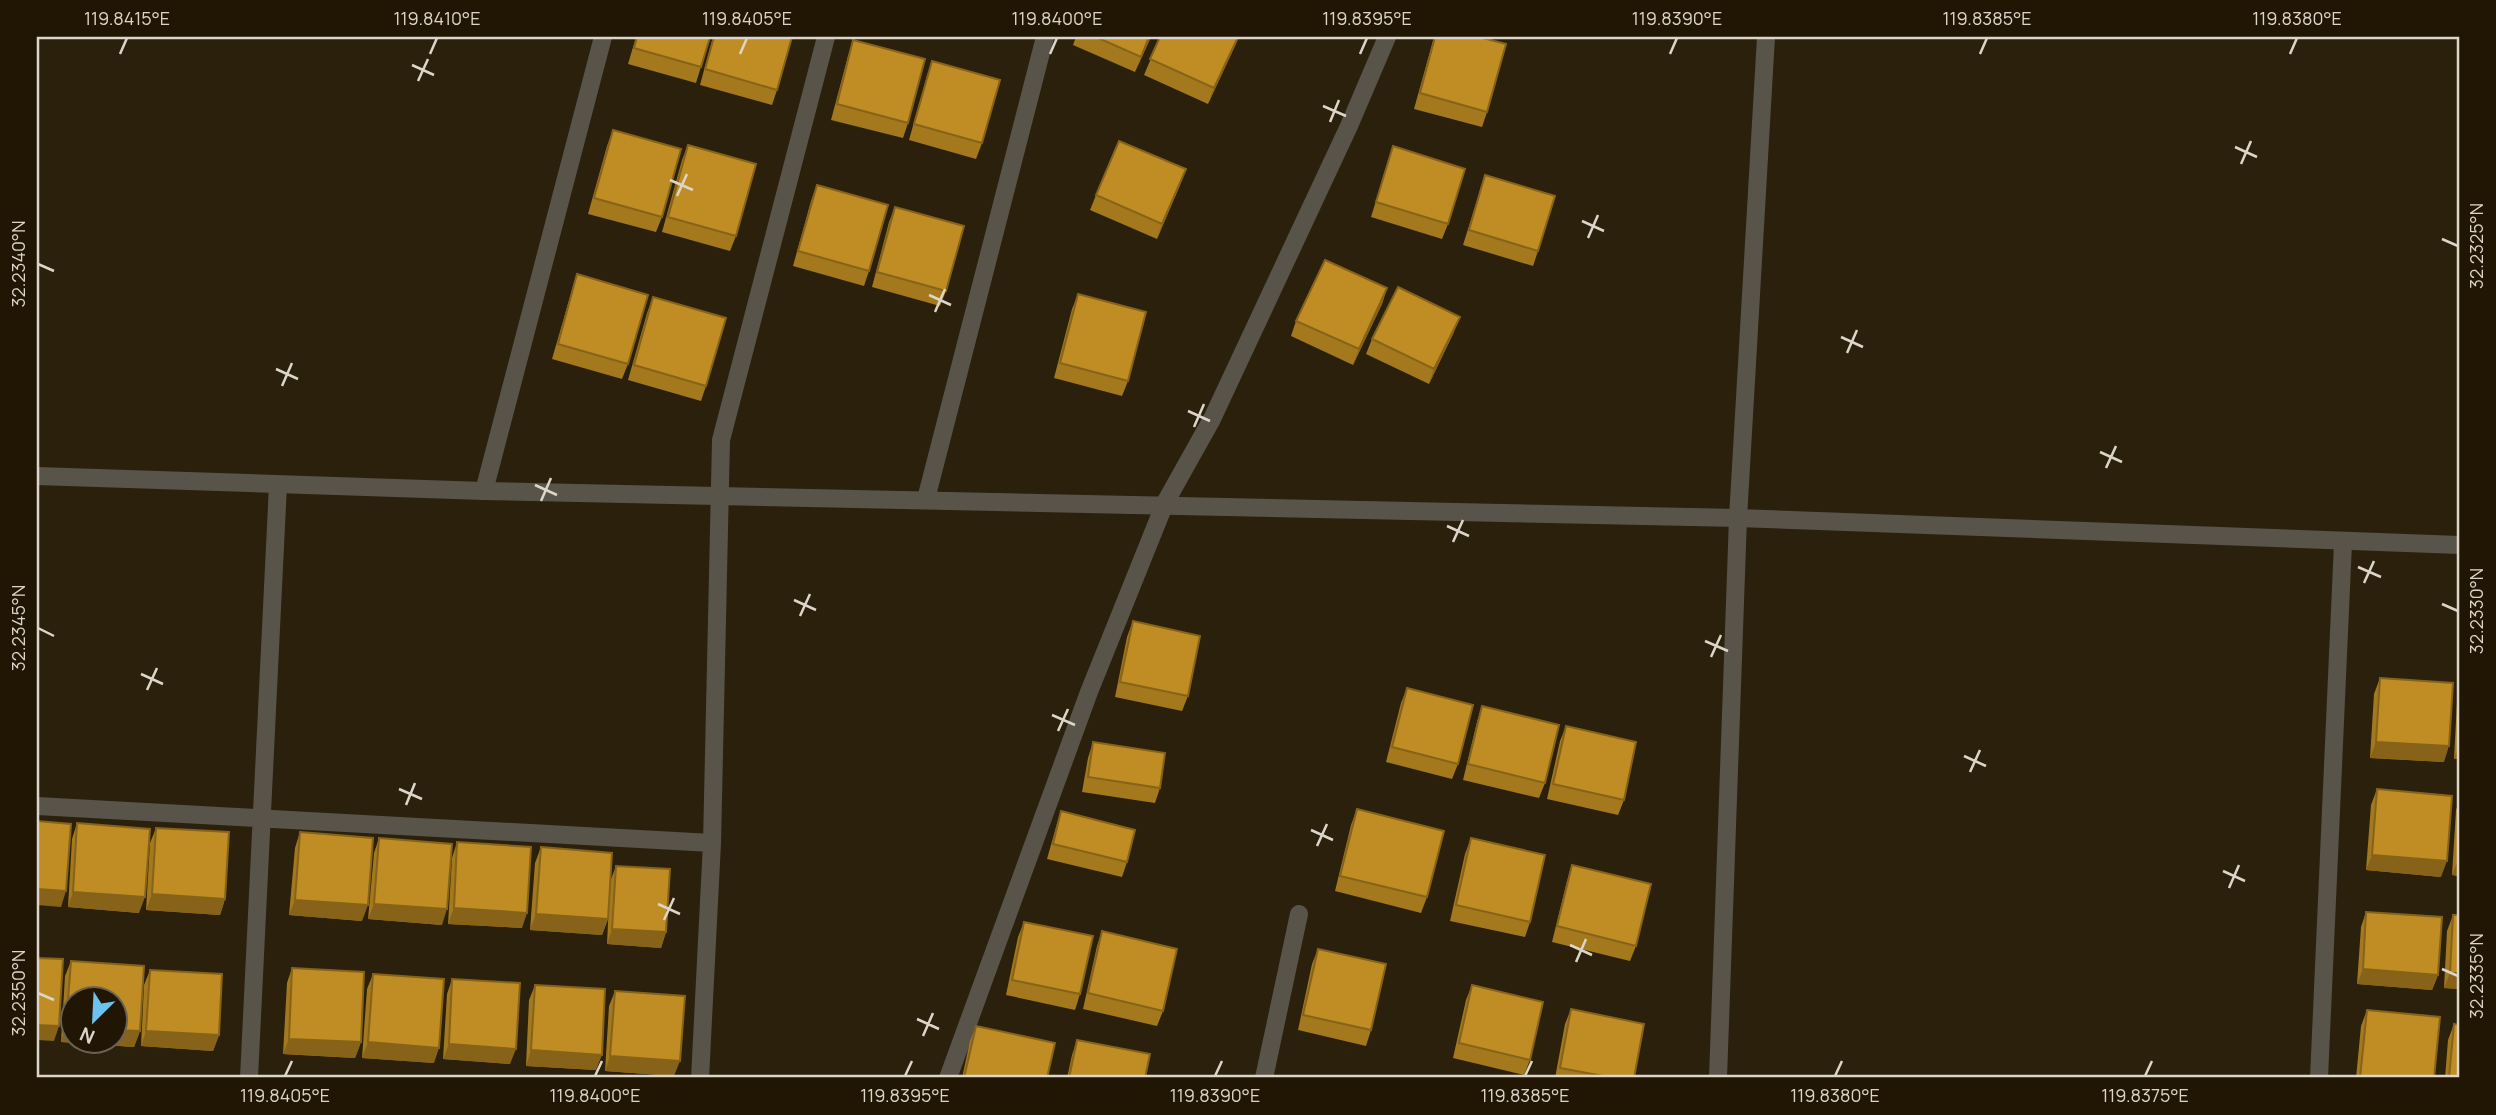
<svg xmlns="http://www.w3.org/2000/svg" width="2496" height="1115" font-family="Manrope,sans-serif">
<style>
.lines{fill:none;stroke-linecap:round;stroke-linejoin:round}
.service{stroke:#59544a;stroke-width:18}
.minor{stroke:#59544a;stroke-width:18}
.tertiary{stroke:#59544a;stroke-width:18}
.wall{fill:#a4791e}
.shaded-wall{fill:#866318}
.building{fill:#bf8d23;stroke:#866318;stroke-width:2}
.ticks{fill:none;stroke:#dcd5c9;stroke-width:2.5}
.neatline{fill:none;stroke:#dcd5c9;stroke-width:2.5}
.ticks-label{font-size:18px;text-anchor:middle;fill:#dcd5c9}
</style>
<rect width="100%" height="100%" fill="#2a200c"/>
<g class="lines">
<path class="service" d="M 484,491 L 603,37
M 37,806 L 712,843
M 249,1078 L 278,485
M 1264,1078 L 1299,914
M 2319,1078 L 2343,543"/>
<path class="minor" d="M 926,499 L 1045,37
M 700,1078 L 712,843 L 721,440 L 826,37
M 948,1078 L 1089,692 L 1165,503 L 1212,419 L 1349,126 L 1387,37
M 1718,1078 L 1738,518 L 1766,37"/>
<path class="tertiary" d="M 37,476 L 484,491 L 1738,518 L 2459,545"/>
</g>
<path class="wall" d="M 636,37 L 710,37 L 696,83 L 628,64 Z
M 713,37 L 792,37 L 777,90 L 772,105 L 700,85 Z
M 1076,37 L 1151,37 L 1135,72 L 1073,45 Z
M 1160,37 L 1239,37 L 1208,104 L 1144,75 Z
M 1434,37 L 1479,37 L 1487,112 L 1482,127 L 1414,109 Z
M 853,40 L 908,123 L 903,138 L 831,120 L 848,56 Z
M 932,61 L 982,143 L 976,159 L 909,140 L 927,76 Z
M 613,130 L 662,217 L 656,232 L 588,214 L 607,146 Z
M 688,145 L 736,236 L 730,251 L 662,232 L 682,160 Z
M 1393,146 L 1448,224 L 1442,239 L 1371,217 Z
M 1485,175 L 1538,251 L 1533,266 L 1463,245 Z
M 817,185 L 869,271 L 864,286 L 793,266 L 811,201 Z
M 1180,185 L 1157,239 L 1090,210 L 1096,195 Z
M 895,207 L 946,291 L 940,306 L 872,287 L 889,222 Z
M 577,274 L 628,364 L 622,379 L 552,359 L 572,290 Z
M 1387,288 L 1382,304 L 1353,365 L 1291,336 L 1296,321 Z
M 1078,294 L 1128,381 L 1122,396 L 1054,378 L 1072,309 Z
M 653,297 L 706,386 L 701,401 L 628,380 L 647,313 Z
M 1454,332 L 1429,384 L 1366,354 L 1372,339 Z
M 1133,621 L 1188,696 L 1182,711 L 1115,697 L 1127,637 Z
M 2380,678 L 2444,762 L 2370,758 L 2374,694 Z
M 1407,688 L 1458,764 L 1452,779 L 1386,762 L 1401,703 Z
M 2459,695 L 2459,759 L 2454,759 L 2457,701 Z
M 1482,706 L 1545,783 L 1539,798 L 1463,780 L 1477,722 Z
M 1566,726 L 1624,800 L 1618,815 L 1547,799 L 1560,741 Z
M 1093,742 L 1160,788 L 1155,803 L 1082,792 L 1088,758 Z
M 2377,789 L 2441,877 L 2366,870 L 2371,805 Z
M 2459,802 L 2459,876 L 2452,875 L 2456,810 Z
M 1357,809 L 1427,897 L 1421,913 L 1335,891 L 1351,825 Z
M 1061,811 L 1127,862 L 1122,877 L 1047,859 L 1056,827 Z
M 77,823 L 139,913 L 68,907 L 72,839 Z
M 156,828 L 225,899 L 220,915 L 146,910 L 150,843 Z
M 300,832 L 362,921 L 289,915 L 295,848 Z
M 379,838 L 442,925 L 368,919 L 374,853 Z
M 1471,838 L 1530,922 L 1525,937 L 1450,921 L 1465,854 Z
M 457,842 L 522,928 L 448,924 L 452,858 Z
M 541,847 L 608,919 L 602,935 L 530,930 L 535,863 Z
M 1572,865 L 1636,946 L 1630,961 L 1552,942 L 1567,881 Z
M 616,866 L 666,932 L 661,948 L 607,944 L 610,882 Z
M 2366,912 L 2438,975 L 2432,990 L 2357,984 L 2361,927 Z
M 2453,915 L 2459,989 L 2444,988 L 2447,931 Z
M 1024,922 L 1080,994 L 1075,1010 L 1006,995 L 1018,937 Z
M 1102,931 L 1163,1011 L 1157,1026 L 1083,1009 L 1097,946 Z
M 1318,949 L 1371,1030 L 1366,1046 L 1298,1030 L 1312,964 Z
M 71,961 L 140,1031 L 134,1047 L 61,1042 L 65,976 Z
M 292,968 L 361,1042 L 355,1058 L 283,1054 L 287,983 Z
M 150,970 L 219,1035 L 213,1051 L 141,1046 L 144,985 Z
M 373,974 L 434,1063 L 362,1058 L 367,989 Z
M 452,979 L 510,1064 L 443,1059 L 447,994 Z
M 535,985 L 596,1070 L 526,1066 L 529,1000 Z
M 1472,985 L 1530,1060 L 1524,1075 L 1453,1058 L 1466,1000 Z
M 615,991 L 674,1076 L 605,1071 L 609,1006 Z
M 1571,1009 L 1634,1078 L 1555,1078 L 1565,1024 Z
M 2367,1010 L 2434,1078 L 2356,1078 L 2361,1026 Z
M 2454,1024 L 2459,1078 L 2445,1078 L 2448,1040 Z
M 976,1026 L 1047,1078 L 962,1078 L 970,1041 Z
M 1077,1040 L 1145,1078 L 1067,1078 L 1072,1055 Z"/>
<path class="shaded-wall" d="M 1149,37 L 1151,37 L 1135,72 Z
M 1238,37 L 1236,44 L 1208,104 L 1214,88 Z
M 1186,169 L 1180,185 L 1157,239 L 1162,224 Z
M 1387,288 L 1382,304 L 1353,365 L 1359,349 Z
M 1460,317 L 1454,332 L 1429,384 L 1434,369 Z
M 2376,742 L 2449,746 L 2444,762 L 2370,758 Z
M 2459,744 L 2459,759 L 2454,759 Z
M 2372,855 L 2447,861 L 2441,877 L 2366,870 Z
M 2458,860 L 2459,860 L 2459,876 L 2452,875 Z
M 37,889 L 66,891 L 61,907 L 37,905 Z
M 73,892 L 145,897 L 139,913 L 68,907 Z
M 152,894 L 225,899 L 220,915 L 146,910 Z
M 295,900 L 368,905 L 362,921 L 289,915 Z
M 374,904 L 447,909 L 442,925 L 368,919 Z
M 454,908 L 527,913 L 522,928 L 448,924 Z
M 536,914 L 608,919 L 602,935 L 530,930 Z
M 612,929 L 666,932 L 661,948 L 607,944 Z
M 2363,969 L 2438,975 L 2432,990 L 2357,984 Z
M 2450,973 L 2459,973 L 2459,989 L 2444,988 Z
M 37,1025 L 59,1026 L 54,1041 L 37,1040 Z
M 66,1026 L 74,1027 L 74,1041 L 116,1041 L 116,1030 L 140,1031 L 134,1047 L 61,1042 Z
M 146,1031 L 219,1035 L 213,1051 L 141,1046 Z
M 289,1039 L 361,1042 L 355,1058 L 283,1054 Z
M 368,1042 L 439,1048 L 434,1063 L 362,1058 Z
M 449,1044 L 516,1049 L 510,1064 L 443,1059 Z
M 531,1050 L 602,1055 L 596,1070 L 526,1066 Z
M 610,1056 L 680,1061 L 674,1076 L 605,1071 Z"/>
<path class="building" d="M 637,37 L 710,37 L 701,67 L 634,48 Z
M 714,37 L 792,37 L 777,90 L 705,69 Z
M 1096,37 L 1149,37 L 1141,57 Z
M 1160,37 L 1238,37 L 1214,88 L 1150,59 Z
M 1435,37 L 1479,37 L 1506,44 L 1487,112 L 1420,93 Z
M 853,40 L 925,59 L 908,123 L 837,104 Z
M 932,61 L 1000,80 L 982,143 L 914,124 Z
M 613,130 L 681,149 L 662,217 L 594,198 Z
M 1119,141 L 1186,169 L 1162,224 L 1096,195 Z
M 688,145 L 756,164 L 736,236 L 668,217 Z
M 1393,146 L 1465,169 L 1448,224 L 1376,202 Z
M 1485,175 L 1555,196 L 1538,251 L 1469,230 Z
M 817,185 L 888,205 L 869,271 L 798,251 Z
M 895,207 L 964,226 L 946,291 L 877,272 Z
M 1325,260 L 1387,288 L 1359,349 L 1296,321 Z
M 577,274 L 648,295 L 628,364 L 558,344 Z
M 1398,287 L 1460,317 L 1434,369 L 1372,339 Z
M 1078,294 L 1146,312 L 1128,381 L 1060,363 Z
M 653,297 L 726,318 L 706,386 L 634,365 Z
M 1133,621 L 1200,636 L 1188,696 L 1120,682 Z
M 2380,678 L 2453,683 L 2449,746 L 2376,742 Z
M 1407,688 L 1473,705 L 1458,764 L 1392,747 Z
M 1482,706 L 1559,725 L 1545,783 L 1468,764 Z
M 1566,726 L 1636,742 L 1624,800 L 1553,784 Z
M 1093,742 L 1165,753 L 1160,788 L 1088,777 Z
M 2377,789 L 2452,796 L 2447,861 L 2372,855 Z
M 1357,809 L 1444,831 L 1427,897 L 1340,876 Z
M 1061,811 L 1135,830 L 1127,862 L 1053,844 Z
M 37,821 L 71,824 L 66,891 L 37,889 Z
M 77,823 L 150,829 L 145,897 L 73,892 Z
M 156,828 L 229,832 L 225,899 L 152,894 Z
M 300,832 L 373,838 L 368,905 L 295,900 Z
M 2459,836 L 2459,860 L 2458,860 Z
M 379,838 L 452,844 L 447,909 L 374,904 Z
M 1471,838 L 1545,855 L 1530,922 L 1456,905 Z
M 457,842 L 531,847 L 527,913 L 454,908 Z
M 541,847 L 612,853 L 608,919 L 536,914 Z
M 1572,865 L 1651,884 L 1636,946 L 1557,926 Z
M 616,866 L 670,869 L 666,932 L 612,929 Z
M 2366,912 L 2442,917 L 2438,975 L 2363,969 Z
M 2453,915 L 2459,915 L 2459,973 L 2450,973 Z
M 1024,922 L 1093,936 L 1080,994 L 1012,980 Z
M 1102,931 L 1177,949 L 1163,1011 L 1088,993 Z
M 1318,949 L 1386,964 L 1371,1030 L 1303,1015 Z
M 37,958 L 63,959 L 59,1026 L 37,1025 Z
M 71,961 L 144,966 L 140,1031 L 116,1030 L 116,999 L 74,999 L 74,1027 L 66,1026 Z
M 292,968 L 364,972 L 361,1042 L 289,1039 Z
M 150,970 L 222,974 L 219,1035 L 146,1031 Z
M 373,974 L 444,979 L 439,1048 L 368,1042 Z
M 452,979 L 520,983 L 516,1049 L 449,1044 Z
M 535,985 L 605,989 L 602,1055 L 531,1050 Z
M 1472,985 L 1543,1002 L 1530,1060 L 1459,1043 Z
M 615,991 L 685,996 L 680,1061 L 610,1056 Z
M 1571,1009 L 1644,1024 L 1634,1078 L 1614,1078 L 1560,1068 Z
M 2367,1010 L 2440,1017 L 2434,1078 L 2360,1078 Z
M 2454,1024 L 2459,1025 L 2459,1078 L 2449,1078 Z
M 976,1026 L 1055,1043 L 1047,1078 L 964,1078 Z
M 1077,1040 L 1150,1054 L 1145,1078 L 1069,1078 Z"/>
<path class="ticks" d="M 120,54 L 127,38M 430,54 L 437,38M 740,54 L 747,38M 1050,54 L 1057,38M 1360,54 L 1367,38M 1670,54 L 1677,38M 1980,54 L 1987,38M 2290,54 L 2297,38M 412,65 L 434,75M 418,81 L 428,59M 1323,106 L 1346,116M 1330,122 L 1339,100M 2235,147 L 2257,157M 2241,164 L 2251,141M 670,180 L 693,190M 677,196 L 687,174M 1582,221 L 1604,231M 1588,238 L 1598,215M 2442,239 L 2458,246M 38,264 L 54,271M 929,295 L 951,305M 935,312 L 945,289M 1841,337 L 1863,347M 1847,353 L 1857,330M 276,369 L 298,379M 282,386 L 292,363M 1188,411 L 1210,421M 1194,427 L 1204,404M 2100,452 L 2122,462M 2106,468 L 2116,446M 535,485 L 557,495M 541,501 L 551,478M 1447,526 L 1469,536M 1453,542 L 1463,520M 2358,567 L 2381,577M 2364,583 L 2374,561M 794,600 L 816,610M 2442,604 L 2458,611M 800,616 L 810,594M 38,628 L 54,636M 1705,641 L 1728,651M 1711,657 L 1721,635M 141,674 L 163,684M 147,690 L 157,668M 1052,715 L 1075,725M 1058,731 L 1068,709M 1964,756 L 1986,766M 1970,772 L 1980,750M 399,789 L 422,799M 406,805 L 415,783M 1311,830 L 1333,840M 1317,846 L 1327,824M 2223,871 L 2245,881M 2229,888 L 2239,865M 658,904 L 680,914M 664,920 L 674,898M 1570,945 L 1592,955M 1576,962 L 1586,939M 2442,969 L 2458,976M 38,993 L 54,1000M 917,1019 L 939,1029M 923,1036 L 933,1013M 285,1076 L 292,1061M 595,1076 L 602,1061M 905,1076 L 912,1061M 1215,1076 L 1222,1061M 1525,1076 L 1532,1061M 1835,1076 L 1842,1061M 2145,1076 L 2152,1061"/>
<rect width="2496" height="1115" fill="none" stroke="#211604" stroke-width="77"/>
<g transform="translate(94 1020) rotate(204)"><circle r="33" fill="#211604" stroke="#6c6253" stroke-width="2"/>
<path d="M0-5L12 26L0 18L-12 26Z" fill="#6bc3f2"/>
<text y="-10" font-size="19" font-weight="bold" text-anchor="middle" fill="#dcd5c9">N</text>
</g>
<rect x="38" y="38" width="2420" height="1038" class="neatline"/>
<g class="ticks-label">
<text x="127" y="25">119.8415°E</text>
<text x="437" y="25">119.8410°E</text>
<text x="747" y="25">119.8405°E</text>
<text x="1057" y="25">119.8400°E</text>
<text x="1367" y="25">119.8395°E</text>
<text x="1677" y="25">119.8390°E</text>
<text x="1987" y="25">119.8385°E</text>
<text x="2297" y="25">119.8380°E</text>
<text transform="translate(2477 246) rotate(-90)" y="6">32.2325°N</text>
<text transform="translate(19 264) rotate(-90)" y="6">32.2340°N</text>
<text transform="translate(2477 611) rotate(-90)" y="6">32.2330°N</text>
<text transform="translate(19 628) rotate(-90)" y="6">32.2345°N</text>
<text transform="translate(2477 976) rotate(-90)" y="6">32.2335°N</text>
<text transform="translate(19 993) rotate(-90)" y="6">32.2350°N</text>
<text x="285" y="1102">119.8405°E</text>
<text x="595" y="1102">119.8400°E</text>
<text x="905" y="1102">119.8395°E</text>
<text x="1215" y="1102">119.8390°E</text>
<text x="1525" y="1102">119.8385°E</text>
<text x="1835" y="1102">119.8380°E</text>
<text x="2145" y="1102">119.8375°E</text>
</g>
</svg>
